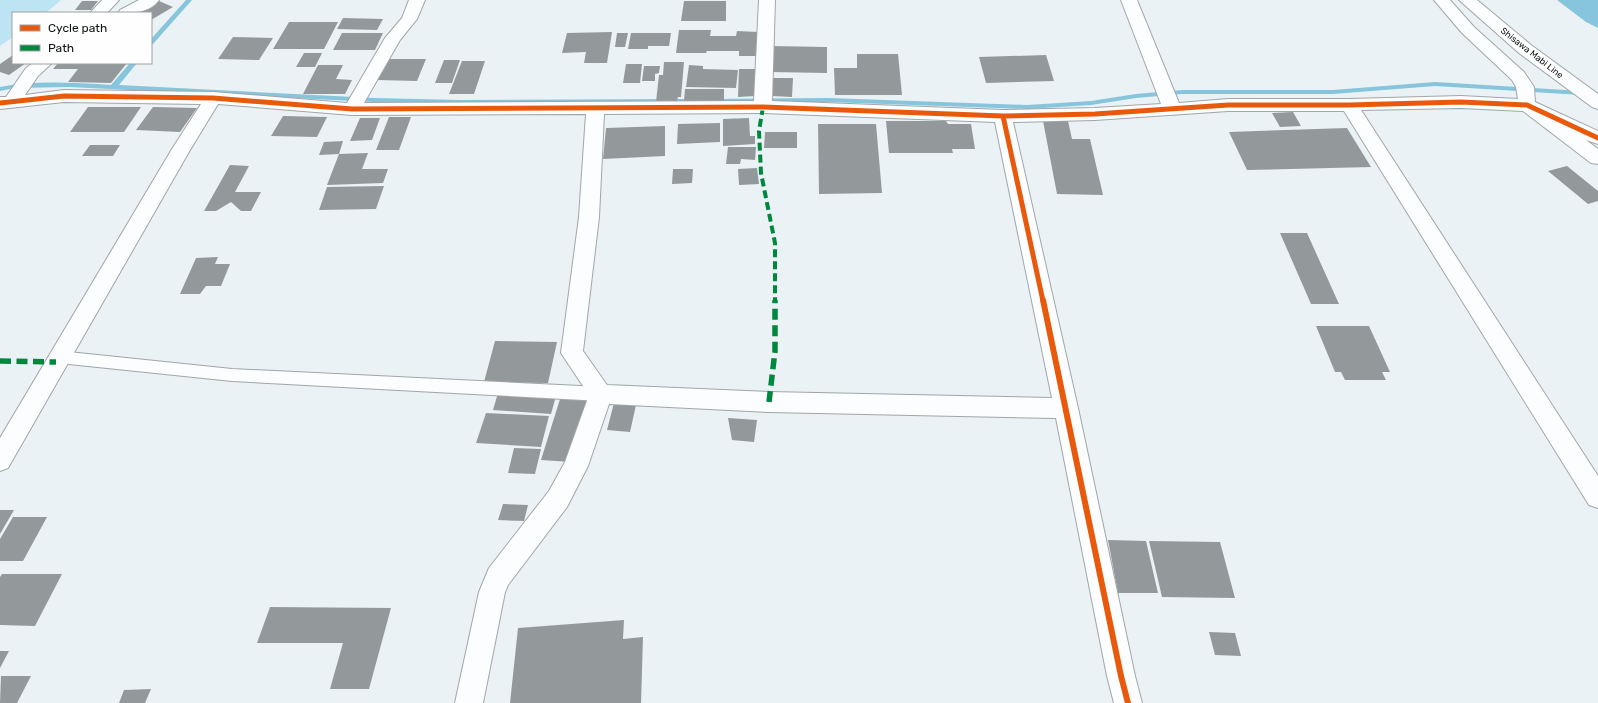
<svg xmlns="http://www.w3.org/2000/svg" width="1598" height="703" font-family="Rubik,sans-serif">
<style>
.green{fill:#bce4f3}
.water{fill:#87c5dc}
.lines{fill:none;stroke-linecap:round;stroke-linejoin:round}
.stream{fill:#87c5dc;fill-rule:evenodd}
.building{fill:#93999b}
.lane-casing{stroke:#a0a6a9;stroke-width:2}
.street-casing{stroke:#a0a6a9;stroke-width:2}
.secondary-casing{stroke:#a0a6a9;stroke-width:2}
.lane{fill:#fcfdfe;fill-rule:evenodd}
.street{fill:#fcfdfe;fill-rule:evenodd}
.secondary{fill:#fcfdfe;fill-rule:evenodd}
.quiet-far1{stroke:#00873e;stroke-width:4;stroke-dasharray:8 4;stroke-linecap:butt}
.quiet{stroke:#00873e;stroke-width:5.5;stroke-dasharray:11 5.5;stroke-linecap:butt}
.cycleway-far1-casing{stroke:#fefefe;stroke-width:7}
.cycleway-casing{stroke:#fefefe;stroke-width:9}
.cycleway-far1{stroke:#e8590c;stroke-width:5}
.cycleway{stroke:#e8590c;stroke-width:6}
.labels{text-anchor:middle;stroke-width:4;stroke-linejoin:round;paint-order:stroke}
.far-street-label{font-size:9px;fill:#0d1213;stroke:#fefefe}
</style>
<rect width="100%" height="100%" fill="#eaf2f5"/>
<path class="green" d="M 0,0 L 61,0 L 46,13 L 13,13 L 13,37 L 0,46 Z"/>
<path class="water" d="M 1557,0 L 1598,0 L 1598,28 L 1586,22 Z"/>
<g class="lines">
<path class="stream" d="M 186,0 L 192,0 L 153,44 L 151,45 L 151,39 Z
M 130,63 L 137,63 L 119,85 L 374,98 L 460,100 L 696,99 L 700,101 L 696,103 L 460,104 L 374,102 L 69,87 L 15,88 L 0,91 L 0,87 C 36,80 75,83 111,85 Z
M 1435,82 L 1598,92 L 1598,96 L 1435,86 L 1333,94 L 1182,94 L 1136,98 L 1091,105 L 1027,109 L 829,102 L 713,103 L 709,101 L 713,99 L 829,98 L 1027,105 L 1091,101 L 1136,94 L 1182,90 L 1333,90 Z"/>
</g>
<path class="building" d="M 82,1 L 98,1 L 91,10 L 75,10 Z
M 159,1 L 173,7 L 151,20 L 151,13 L 138,13 Z
M 684,1 L 726,1 L 726,21 L 681,21 Z
M 343,18 L 383,19 L 377,30 L 337,29 Z
M 289,22 L 338,22 L 324,49 L 273,49 Z
M 679,30 L 711,30 L 710,36 L 736,36 L 737,31 L 758,32 L 756,56 L 739,56 L 739,51 L 707,51 L 706,53 L 676,53 Z
M 612,32 L 607,63 L 584,63 L 586,52 L 562,53 L 567,33 Z
M 342,33 L 383,33 L 375,50 L 333,50 Z
M 617,33 L 628,33 L 625,47 L 615,47 Z
M 631,33 L 671,33 L 669,46 L 648,46 L 648,49 L 628,49 Z
M 233,37 L 273,38 L 259,60 L 218,59 Z
M 771,46 L 827,47 L 827,73 L 770,72 Z
M 304,53 L 322,53 L 315,67 L 296,67 Z
M 857,54 L 898,54 L 902,95 L 835,95 L 834,68 L 857,68 Z
M 13,55 L 13,63 L 26,63 L 9,75 L 0,72 L 0,64 Z
M 1046,55 L 1054,81 L 986,83 L 979,57 Z
M 387,59 L 426,59 L 417,81 L 377,80 Z
M 444,60 L 460,60 L 452,83 L 435,83 Z
M 462,61 L 485,61 L 474,94 L 449,94 Z
M 664,62 L 684,62 L 681,97 L 678,97 L 677,101 L 656,102 L 659,75 L 663,75 Z
M 58,63 L 127,63 L 111,83 L 68,82 L 78,69 L 53,69 Z
M 626,64 L 642,64 L 640,83 L 623,83 Z
M 318,65 L 343,65 L 336,79 L 352,80 L 345,94 L 303,94 Z
M 689,65 L 703,66 L 703,69 L 738,70 L 736,88 L 686,87 Z
M 644,66 L 660,66 L 659,73 L 655,74 L 655,81 L 642,81 Z
M 739,69 L 757,69 L 756,96 L 738,97 Z
M 772,78 L 793,78 L 792,97 L 771,96 Z
M 685,89 L 724,89 L 724,101 L 684,101 Z
M 88,107 L 141,107 L 124,132 L 70,132 Z
M 153,107 L 197,108 L 180,132 L 136,130 Z
M 1293,112 L 1301,126 L 1280,127 L 1272,113 Z
M 283,116 L 327,117 L 317,137 L 271,136 Z
M 389,117 L 411,117 L 399,150 L 376,150 Z
M 360,118 L 380,118 L 372,140 L 350,141 Z
M 749,118 L 750,136 L 755,136 L 755,144 L 723,146 L 723,119 Z
M 886,121 L 946,121 L 948,124 L 971,124 L 975,149 L 952,149 L 953,153 L 889,153 Z
M 1043,121 L 1068,121 L 1072,139 L 1090,139 L 1103,195 L 1057,194 Z
M 720,123 L 720,142 L 677,144 L 678,124 Z
M 818,124 L 876,124 L 882,193 L 819,194 Z
M 665,126 L 665,156 L 603,159 L 606,128 Z
M 1347,128 L 1371,167 L 1247,170 L 1229,132 Z
M 765,132 L 797,132 L 797,148 L 764,148 Z
M 343,141 L 339,154 L 319,155 L 324,142 Z
M 90,145 L 120,145 L 113,156 L 82,156 Z
M 728,147 L 756,147 L 755,160 L 741,159 L 740,164 L 726,164 Z
M 368,153 L 362,169 L 388,169 L 383,183 L 327,185 L 339,154 Z
M 230,165 L 249,166 L 235,192 L 261,192 L 251,211 L 241,211 L 231,202 L 216,211 L 204,211 Z
M 1567,166 L 1598,191 L 1598,201 L 1588,204 L 1548,171 Z
M 757,168 L 759,184 L 739,185 L 738,169 Z
M 673,169 L 693,169 L 692,183 L 672,184 Z
M 384,186 L 376,209 L 319,210 L 327,187 Z
M 1280,233 L 1307,233 L 1339,304 L 1311,304 Z
M 218,257 L 215,264 L 230,264 L 221,286 L 206,286 L 200,294 L 180,294 L 196,258 Z
M 1316,326 L 1369,326 L 1390,372 L 1382,372 L 1386,380 L 1345,380 L 1341,372 L 1335,372 Z
M 495,341 L 557,342 L 548,383 L 484,382 Z
M 498,393 L 556,396 L 551,414 L 493,410 Z
M 560,399 L 589,401 L 571,462 L 541,460 Z
M 614,403 L 636,405 L 630,432 L 607,430 Z
M 486,413 L 549,416 L 541,447 L 476,443 Z
M 728,418 L 757,420 L 754,442 L 732,440 Z
M 514,448 L 541,449 L 535,474 L 508,473 Z
M 503,504 L 528,505 L 524,521 L 498,520 Z
M 0,510 L 14,510 L 0,534 Z
M 13,517 L 47,517 L 23,561 L 0,561 L 0,539 Z
M 1108,540 L 1146,541 L 1158,593 L 1118,593 Z
M 1149,541 L 1220,542 L 1235,598 L 1162,597 Z
M 2,574 L 62,574 L 35,626 L 0,625 L 0,577 Z
M 270,607 L 391,608 L 369,689 L 330,689 L 343,643 L 257,643 Z
M 624,620 L 623,639 L 643,637 L 641,703 L 510,703 L 518,628 Z
M 1209,632 L 1235,633 L 1241,656 L 1215,655 Z
M 0,651 L 9,651 L 0,668 Z
M 1,676 L 31,676 L 17,703 L 0,703 Z
M 151,689 L 145,703 L 119,703 L 124,690 Z"/>
<g class="lines">
<g class="lane-casing">
<path id="lane" d="M 59,351 L 232,369 L 601,387 L 606,389 L 609,394 L 606,399 L 601,401 L 232,381 L 59,363 L 54,361 L 51,357 L 54,353 Z"/>
</g>
<g class="street-casing">
<path id="street" d="M 102,0 L 119,0 L 107,13 L 90,13 Z
M 139,0 L 159,0 C 150,13 132,13 118,13 L 120,10 Z
M 409,0 L 425,0 L 417,19 L 400,40 L 364,103 L 754,101 L 759,0 L 775,0 L 772,101 L 1003,110 L 1095,108 L 1161,104 L 1121,0 L 1137,0 L 1179,103 L 1228,99 L 1349,99 L 1461,96 L 1518,99 L 1516,87 L 1512,80 L 1462,33 L 1434,0 L 1450,0 L 1474,27 L 1524,72 L 1534,87 L 1535,102 L 1598,131 L 1598,144 L 1586,140 L 1598,149 L 1598,164 L 1591,163 L 1523,111 L 1461,108 L 1361,110 L 1598,476 L 1598,508 L 1589,505 L 1344,111 L 1228,111 L 1095,120 L 1013,122 L 1078,408 L 1135,676 L 1142,703 L 1114,703 L 1107,676 L 1056,418 L 769,412 L 609,404 L 588,466 L 567,507 L 508,585 L 505,592 L 483,703 L 455,703 L 479,592 L 489,568 L 549,491 L 565,462 L 589,395 L 561,353 L 579,217 L 586,114 L 352,115 L 218,104 L 190,150 L 8,468 L 0,471 L 0,438 L 172,149 L 201,104 L 64,102 L 0,109 L 0,97 L 6,97 L 26,68 L 33,63 L 52,63 L 38,76 L 25,95 L 64,90 L 213,92 L 347,103 L 385,38 L 402,18 ZM 763,113 L 995,122 L 1052,398 L 769,392 L 607,385 L 583,351 L 599,217 L 604,114 Z"/>
</g>
<g class="secondary-casing">
<path id="secondary" d="M 1459,0 L 1477,0 L 1531,45 L 1598,94 L 1598,109 L 1592,107 L 1519,53 Z"/>
</g>
<use href="#lane" class="lane"/>
<use href="#street" class="street"/>
<use href="#secondary" class="secondary"/>
<path class="quiet-far1" d="M 763,107 L 759,131 L 761,173 L 775,243 L 775,301"/>
<path class="quiet" d="M 0,361 L 56,362
M 769,402 L 775,351 L 775,300"/>
<g class="cycleway-far1-casing">
<path id="cycleway-far1" d="M 0,103 L 64,96 L 213,98 L 352,109 L 763,107 L 1003,116 L 1095,114 L 1228,105 L 1349,105 L 1461,102 L 1527,105 L 1598,138
M 1003,116 L 1043,301"/>
</g>
<g class="cycleway-casing">
<path id="cycleway" d="M 1043,300 L 1121,676 L 1128,703"/>
</g>
<use href="#cycleway-far1" class="cycleway-far1"/>
<use href="#cycleway" class="cycleway"/>
</g>
<g class="labels">
<g class="far-street-label">
<text transform="translate(1532 53) rotate(38)" y="3">Shisawa Mabi Line</text>
</g>
</g>
<rect x="12" y="12" width="140" height="52" fill="#fefefe" stroke="#9ea0a0"/>
<rect x="20" y="25" width="20" height="6" fill="#e8590c" stroke="#9ea0a0"/>
<text x="48" y="32" font-size="12" fill="#0d1213">Cycle path</text>
<rect x="20" y="45" width="20" height="6" fill="#00873e" stroke="#9ea0a0"/>
<text x="48" y="52" font-size="12" fill="#0d1213">Path</text>
</svg>
